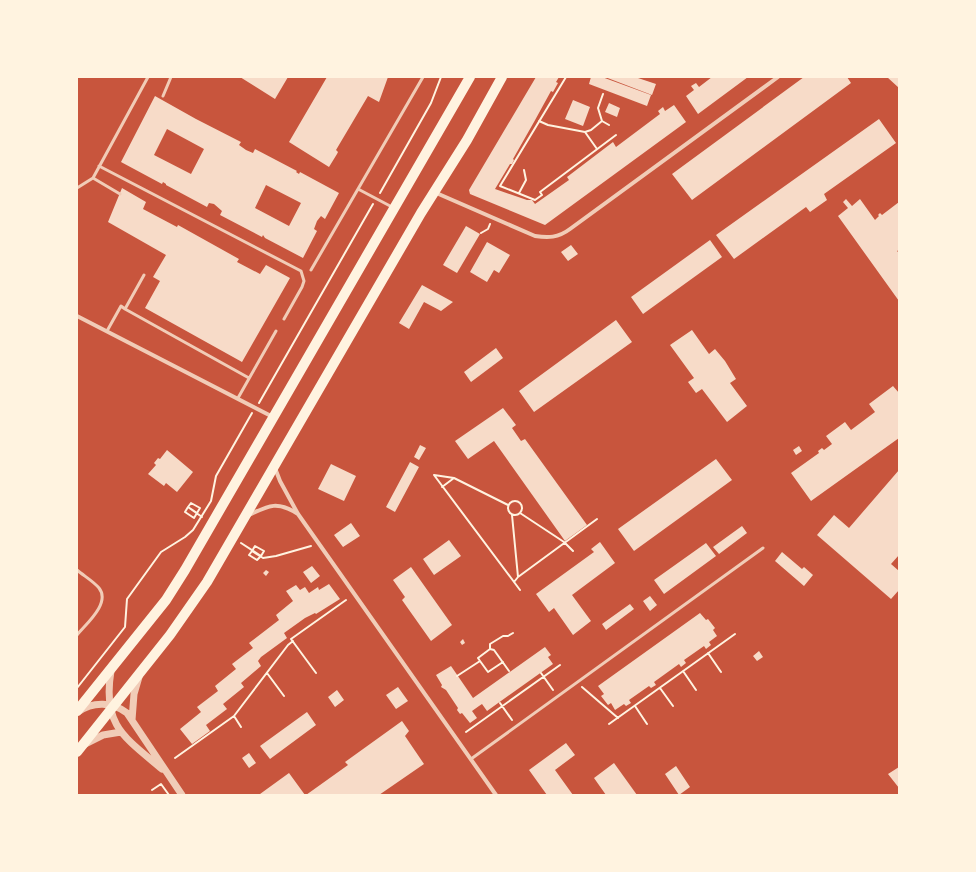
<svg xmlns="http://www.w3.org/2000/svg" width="976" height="872" font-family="Helvetica,sans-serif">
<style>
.building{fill:#f7dbc8;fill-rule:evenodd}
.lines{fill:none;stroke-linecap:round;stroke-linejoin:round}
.path{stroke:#fff3e0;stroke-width:2}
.service{stroke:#f1ccb7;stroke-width:3}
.minor{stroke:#f1ccb7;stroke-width:4}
.tertiary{stroke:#f1ccb7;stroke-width:7}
.primary{stroke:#fff3e0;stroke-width:10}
</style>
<rect width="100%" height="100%" fill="#c8553d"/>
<path class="building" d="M 240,77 L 288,77 L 275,99 Z
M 327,77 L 388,77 L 379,102 L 368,96 L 336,150 L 338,152 L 337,154 L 329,167 L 289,142 Z
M 536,77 L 559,77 L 556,82 L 558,83 L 553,92 L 551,91 L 534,122 L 513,159 L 514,160 L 512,164 L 510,164 L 495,189 L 527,200 L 532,200 L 535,204 L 569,180 L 567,177 L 613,142 L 616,147 L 660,114 L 658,111 L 663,107 L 665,111 L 674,105 L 686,122 L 545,225 L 470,194 L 469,190 Z
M 591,77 L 602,77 L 651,95 L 647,106 L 589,84 Z
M 605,77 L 635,77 L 656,84 L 652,95 Z
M 712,77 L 748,77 L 698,114 L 686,96 L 694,90 L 691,86 L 696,83 L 699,87 Z
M 804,77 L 847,77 L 851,83 L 692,200 L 672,174 Z
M 887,77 L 899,77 L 899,88 Z
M 155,96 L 196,119 L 241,142 L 239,145 L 246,150 L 253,153 L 255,149 L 297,171 L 296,172 L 299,174 L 300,172 L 339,193 L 325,219 L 321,216 L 317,221 L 314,229 L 317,231 L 303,258 L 265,238 L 263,235 L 262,237 L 220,215 L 222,211 L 214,204 L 209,203 L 207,207 L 166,185 L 166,184 L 163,182 L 162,184 L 121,162 ZM 167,129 L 204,149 L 191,174 L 154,155 ZM 266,185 L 301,203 L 289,226 L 255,208 Z
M 573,100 L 590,107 L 583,126 L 565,119 Z
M 609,103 L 620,108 L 617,117 L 605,112 Z
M 879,119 L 896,143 L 824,194 L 827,200 L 810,212 L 806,207 L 734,259 L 716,235 Z
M 122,188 L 146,202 L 143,209 L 177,227 L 178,225 L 239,259 L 237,262 L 260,274 L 266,265 L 290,278 L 242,362 L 145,308 L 160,281 L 153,277 L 166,255 L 108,222 Z
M 846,199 L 852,206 L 860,199 L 875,220 L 879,216 L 878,215 L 880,213 L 882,215 L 899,202 L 899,250 L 897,251 L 899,253 L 899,301 L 838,216 L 848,208 L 843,202 Z
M 466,226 L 480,234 L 457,273 L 443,265 Z
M 710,240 L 722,257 L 643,314 L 631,297 Z
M 487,242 L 510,255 L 499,273 L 494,270 L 487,282 L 470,272 Z
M 571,245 L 578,254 L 568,261 L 561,252 Z
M 422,285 L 453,302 L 441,311 L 424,302 L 409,329 L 399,323 Z
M 616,320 L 632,342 L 534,412 L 519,391 Z
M 692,330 L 709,354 L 715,349 L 725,361 L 736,379 L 730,383 L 747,406 L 727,422 L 702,389 L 696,393 L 688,382 L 694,378 L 670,345 Z
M 496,348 L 503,358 L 471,382 L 464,372 Z
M 893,386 L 899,393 L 899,438 L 811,501 L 791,473 L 819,453 L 818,451 L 822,448 L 824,450 L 832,444 L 826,436 L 845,422 L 851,430 L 875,412 L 869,404 Z
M 503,408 L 516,425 L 512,428 L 521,441 L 525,439 L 587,525 L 565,541 L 494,441 L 468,459 L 455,441 Z
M 420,445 L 426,448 L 419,460 L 414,457 Z
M 799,446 L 802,451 L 796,455 L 793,450 Z
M 167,450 L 193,472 L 177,492 L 166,483 L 164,486 L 148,474 L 156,465 L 154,463 L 158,458 L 160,459 Z
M 716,459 L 732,480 L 634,551 L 618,529 Z
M 410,462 L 419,467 L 395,512 L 386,507 Z
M 331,464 L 356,476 L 344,501 L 318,489 Z
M 899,470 L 899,555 L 891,564 L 899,571 L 899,590 L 891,599 L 817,535 L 834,515 L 849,528 Z
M 351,523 L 360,536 L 343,547 L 334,535 Z
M 742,526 L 747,533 L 719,554 L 713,547 Z
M 449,540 L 461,556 L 434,575 L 423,559 Z
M 600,542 L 615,563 L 572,595 L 591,621 L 573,635 L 554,608 L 549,612 L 536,594 L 594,552 L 591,549 Z
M 706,543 L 716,556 L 664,594 L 654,580 Z
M 782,552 L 802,569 L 804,567 L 813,575 L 804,586 L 775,561 Z
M 312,566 L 320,576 L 311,583 L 303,572 Z
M 411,567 L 452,625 L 431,641 L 402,600 L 405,597 L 393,580 Z
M 266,570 L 269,572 L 266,576 L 263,573 Z
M 329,584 L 340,599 L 316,614 L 315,613 L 305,618 L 284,633 L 287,638 L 261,657 L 258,661 L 261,666 L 241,683 L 244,687 L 223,704 L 227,709 L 206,725 L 210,731 L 192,744 L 180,729 L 201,712 L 197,707 L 218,691 L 215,686 L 236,669 L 232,664 L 253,648 L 249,643 L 279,620 L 276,615 L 293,601 L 286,591 L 296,585 L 300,590 L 305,587 L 309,593 L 318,587 L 319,590 Z
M 650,596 L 657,605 L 650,611 L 643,601 Z
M 630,604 L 634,609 L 606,630 L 602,624 Z
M 700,613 L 706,620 L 708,619 L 715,628 L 713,630 L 717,636 L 709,642 L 711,645 L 706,649 L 704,646 L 684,660 L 686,663 L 681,667 L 679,664 L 654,682 L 656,685 L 651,688 L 649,686 L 629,700 L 631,703 L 626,706 L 624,704 L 615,710 L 611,703 L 608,705 L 601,696 L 604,694 L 598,686 Z
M 463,639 L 465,643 L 462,645 L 460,642 Z
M 545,647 L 551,655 L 548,657 L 553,664 L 487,711 L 482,704 L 479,706 L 472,711 L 477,718 L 470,723 L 462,713 L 460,714 L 457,710 L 458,708 L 446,690 L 441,687 L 442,685 L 436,675 L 451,666 L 473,698 Z
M 759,651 L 763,657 L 757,661 L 753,656 Z
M 398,687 L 408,701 L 396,709 L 386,695 Z
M 337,690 L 344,700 L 335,707 L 328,697 Z
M 307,712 L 316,725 L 270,759 L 260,746 Z
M 402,721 L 409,731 L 405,736 L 424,764 L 379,795 L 306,795 L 348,765 L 345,762 Z
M 566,743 L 575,755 L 555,770 L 573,795 L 547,795 L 529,770 Z
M 249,753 L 256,763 L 249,768 L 242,758 Z
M 614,763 L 637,795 L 606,795 L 594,778 Z
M 676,766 L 690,787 L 679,795 L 665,774 Z
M 899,767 L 899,788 L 888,774 Z
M 289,773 L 305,795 L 260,795 L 260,794 Z"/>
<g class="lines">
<path class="path" d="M 566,77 L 500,186 L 535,200 L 542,195 L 540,192 L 616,135
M 539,121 L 548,125 L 585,132 L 597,149
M 602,121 L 609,125
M 585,132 L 591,130 L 602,121 L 598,108 L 603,94
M 380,193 L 431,103 L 441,77
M 519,193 L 526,180 L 524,170
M 481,233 L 488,229 L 490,224
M 259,403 L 373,204
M 434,475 L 520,590
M 434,475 L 454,478 L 508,505
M 442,487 L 454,478
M508 508a7 7 0 1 1 14 0a7 7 0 1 1-14 0Z
M 188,507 L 197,513 L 194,518 L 185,512 L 188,507 L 202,517
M 188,507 L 191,503 L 200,508 L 197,513
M 520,513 L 564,542 L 573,551
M 512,515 L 518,577 L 514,582
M 241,543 L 261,556 L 264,551 L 255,546 L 252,551 L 263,558 L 276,556 L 311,546
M 252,551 L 249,555 L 257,560 L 260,557
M 518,577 L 597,519
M 490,649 L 494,650 L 509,671
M 708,653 L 721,672
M 480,661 L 488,672 L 503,662
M 683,671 L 696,690
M 267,673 L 284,696
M 316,673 L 291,639 L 346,600
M 541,673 L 553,690
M 457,676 L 480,661 L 478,658 L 490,649 L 490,644 L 503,636 L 508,636 L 513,633
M 582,687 L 618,718
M 77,688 L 125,627 L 127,599 L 161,552 L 185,537 L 193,530 L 211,501 L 216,476 L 252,413
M 660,688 L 673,706
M 500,703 L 512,720
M 635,706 L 647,724
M 234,716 L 241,727
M 609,724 L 735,634
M 466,732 L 560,665
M 175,758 L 234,716 L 288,645 L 293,641
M 152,790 L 161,784 L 169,795"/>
<path class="service" d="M 163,96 L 171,77
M 99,166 L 301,271 L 304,281 L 302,287 L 284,319
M 93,178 L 120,194
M 77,188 L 93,178 L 148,77
M 358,189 L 392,207
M 311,270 L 423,77
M 144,275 L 125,309 L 249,378
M 107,331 L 121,306 L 125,309
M 238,398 L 276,331
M 77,570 C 84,576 93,581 99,588 C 111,603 86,624 77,635
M 471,759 L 763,548"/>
<path class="minor" d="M 434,192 L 535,236 C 548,238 558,238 570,229 L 778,77
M 77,316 L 273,417
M 275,468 L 280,481 L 298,514 L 496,795
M 249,515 C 269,505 278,501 298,514"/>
<path class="tertiary" d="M 111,671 C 102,725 124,737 162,769
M 78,712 C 93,701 113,702 127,713 L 182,795
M 132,720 L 134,694 L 139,677
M 85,744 L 103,735 L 121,732"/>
<path class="primary" d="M 77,711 L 166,600 L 185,570 L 470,77
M 77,752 L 170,635 L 207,582 L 421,213 L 467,140 L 502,77"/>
</g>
<rect width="976" height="872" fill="none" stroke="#fff3e0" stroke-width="156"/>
</svg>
